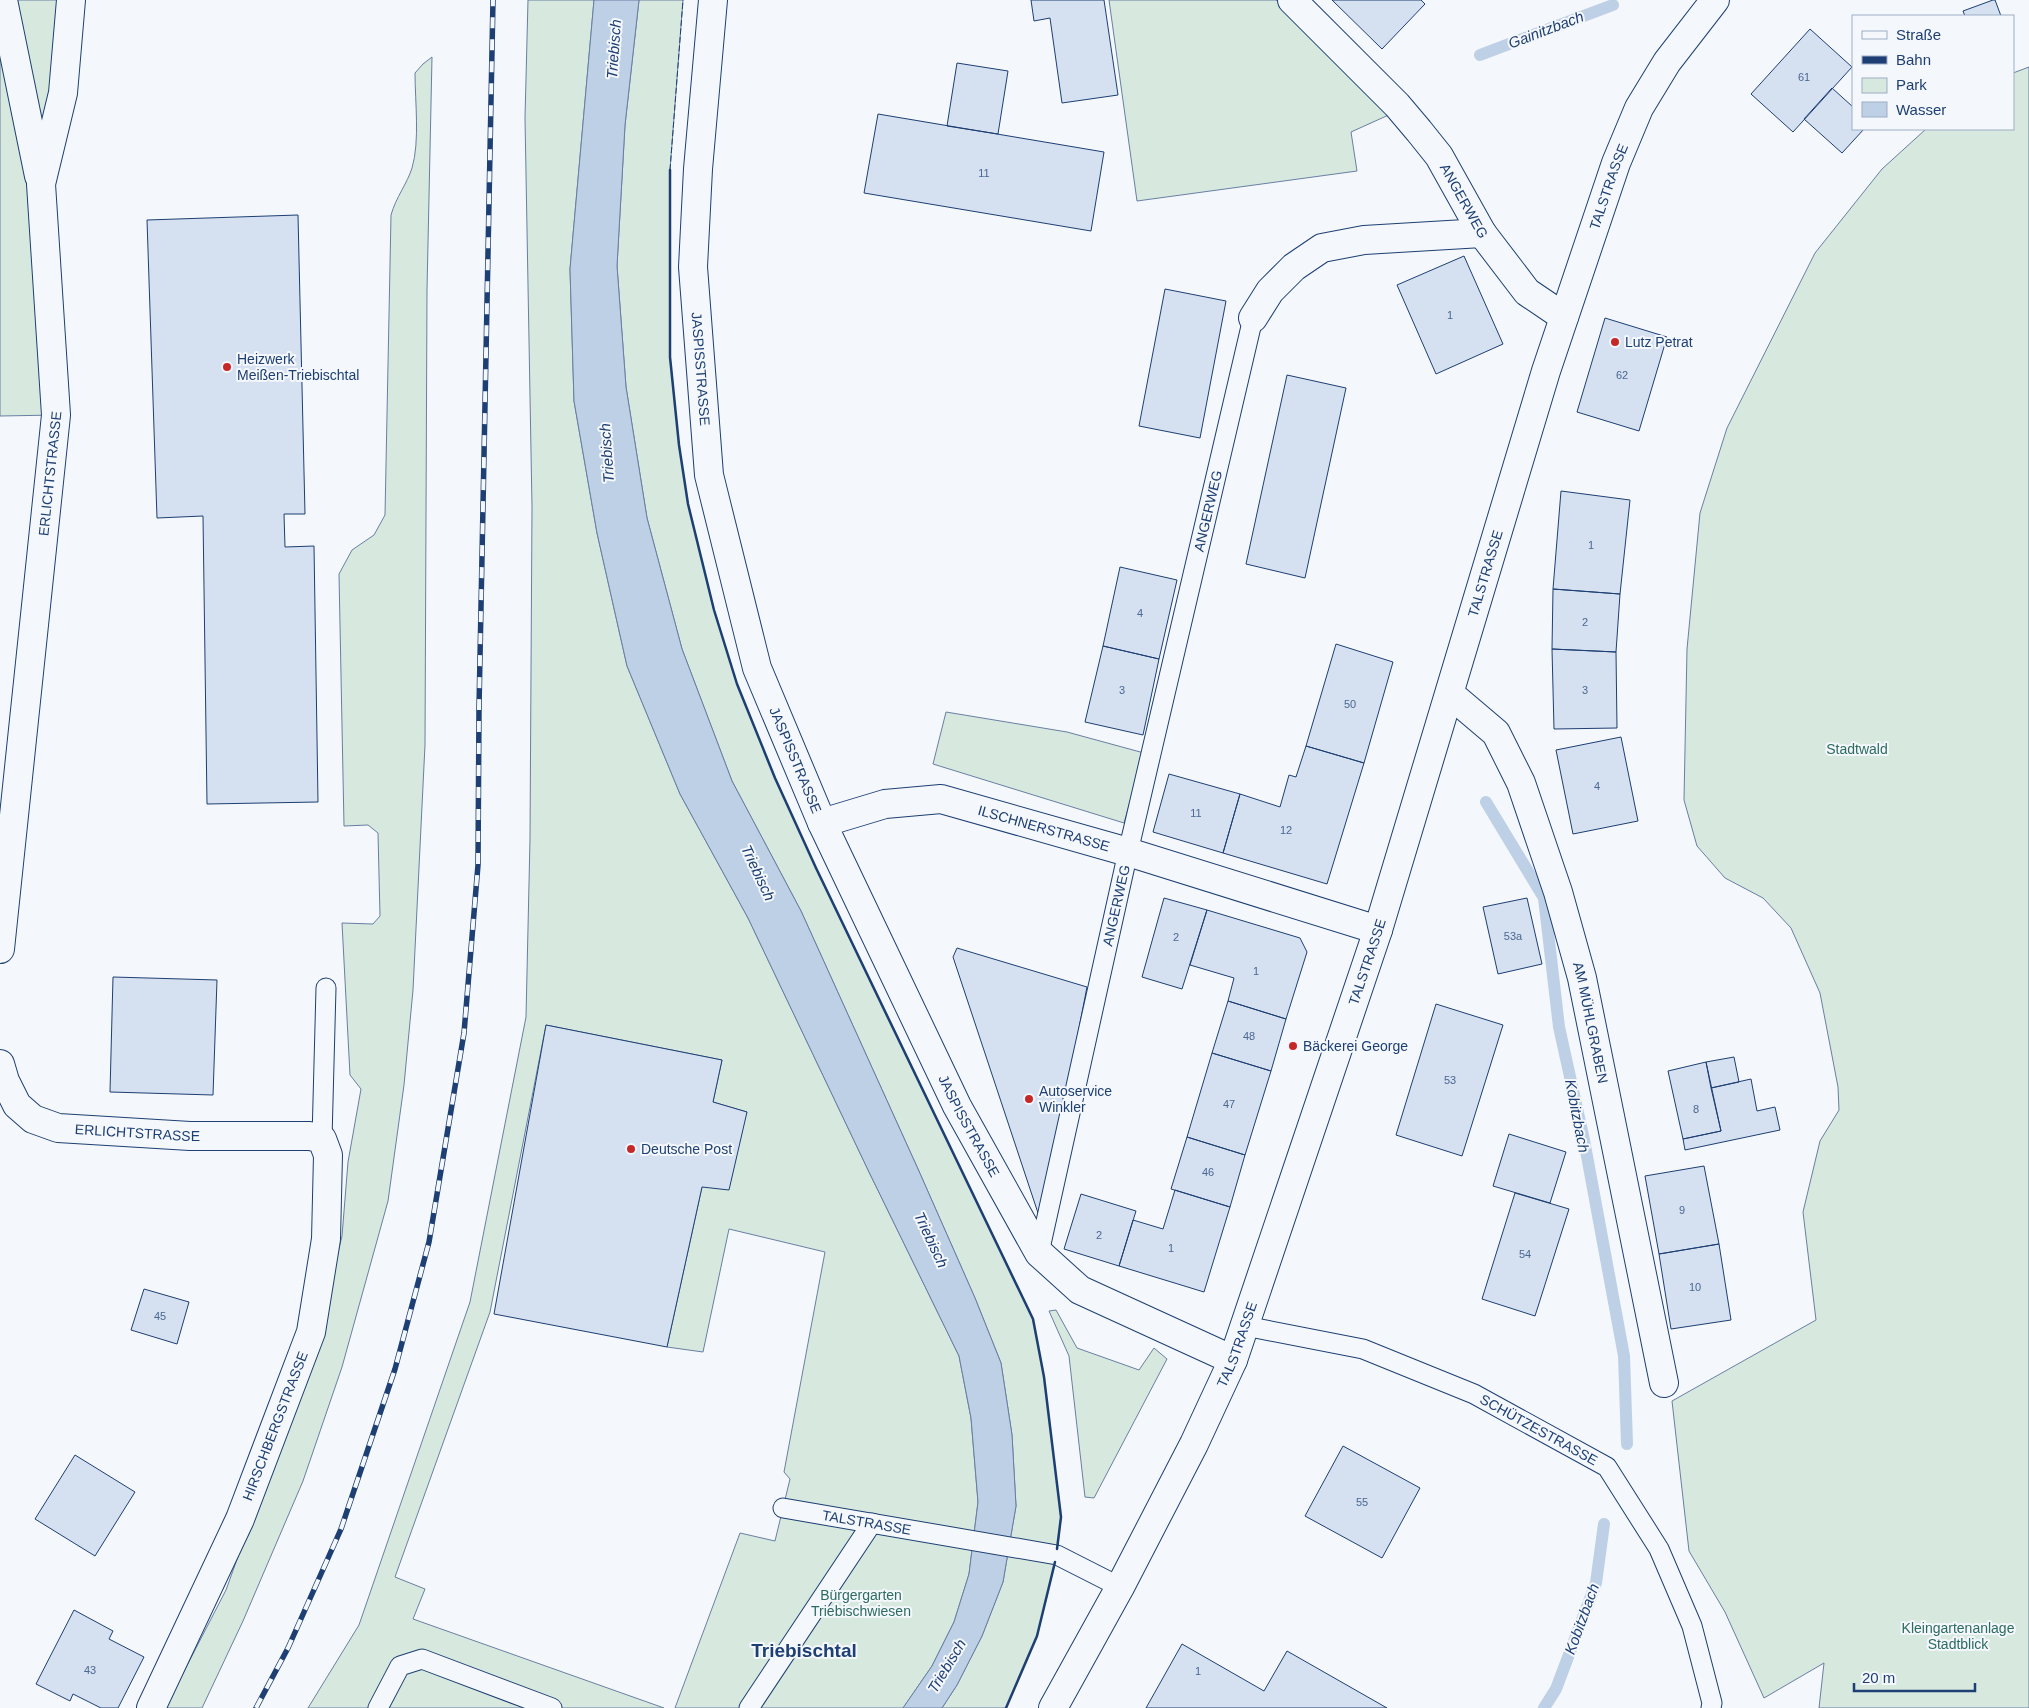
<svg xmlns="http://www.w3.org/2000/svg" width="2029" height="1708" font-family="Arial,sans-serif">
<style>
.green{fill:#d7e8df;stroke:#687fa3}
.water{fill:#bed0e5;stroke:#687fa3}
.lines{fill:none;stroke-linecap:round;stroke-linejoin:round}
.stream{stroke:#bed0e5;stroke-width:12}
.building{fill:#d5e0f0;stroke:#1d3f73}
.lane-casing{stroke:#1d3f73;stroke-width:21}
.street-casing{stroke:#1d3f73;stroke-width:30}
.secondary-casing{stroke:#1d3f73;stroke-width:30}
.lane{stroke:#f4f7fb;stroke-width:19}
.street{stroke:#f4f7fb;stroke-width:28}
.secondary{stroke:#f4f7fb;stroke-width:28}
.rail-casing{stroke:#1d3f73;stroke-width:5.5}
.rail{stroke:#f4f7fb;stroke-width:4;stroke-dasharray:11;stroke-linecap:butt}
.fence{stroke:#1d3f73;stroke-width:1;stroke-dasharray:6 2.5;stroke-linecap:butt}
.wall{stroke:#1d3f73;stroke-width:2.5}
.poi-dot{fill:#c62828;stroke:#f4f7fb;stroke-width:2}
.labels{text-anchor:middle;stroke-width:4;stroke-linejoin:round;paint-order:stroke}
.number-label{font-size:11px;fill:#4b6792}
.street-label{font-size:14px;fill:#1d3f73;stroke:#f4f7fb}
.poi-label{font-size:14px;fill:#1d3f73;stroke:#f4f7fb;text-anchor:start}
.park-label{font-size:14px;fill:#2c6c60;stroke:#f4f7fb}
.water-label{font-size:15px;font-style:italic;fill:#1d3f73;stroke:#f4f7fb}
.district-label{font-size:19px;font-weight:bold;fill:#1d3f73;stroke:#f4f7fb}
</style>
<rect width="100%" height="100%" fill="#f4f7fb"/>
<path class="green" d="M 0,0 L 71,0 L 41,184 L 56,415 L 0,416 Z
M 528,0 L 594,0 L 570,269 L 574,401 L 597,533 L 627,666 L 680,794 L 748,918 L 869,1172 L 959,1356 L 971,1418 L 978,1502 L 969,1574 L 954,1622 L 932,1666 L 903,1708 L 675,1708 L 740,1533 L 775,1541 L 790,1479 L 784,1472 L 825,1252 L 729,1229 L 703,1352 L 667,1347 L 702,1187 L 747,1112 L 713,1102 L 722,1060 L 546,1025 L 490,1312 L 395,1577 L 425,1589 L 413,1619 L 664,1708 L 308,1708 L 359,1625 L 470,1302 L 526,1017 L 530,839 L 532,507 L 525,118 Z
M 639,0 L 683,0 L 670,170 L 670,357 L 679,445 L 688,504 L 714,610 L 737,684 L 775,778 L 816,868 L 1033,1319 L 1044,1377 L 1061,1517 L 1057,1555 L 1037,1636 L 1006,1708 L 942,1708 L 957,1685 L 982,1636 L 1003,1582 L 1016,1506 L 1012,1435 L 1001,1363 L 975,1298 L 918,1169 L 801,911 L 732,781 L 682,649 L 647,518 L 626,387 L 617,266 L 625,125 Z
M 1109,0 L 1276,0 L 1393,113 L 1351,132 L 1357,171 L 1137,201 Z
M 432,57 L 427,290 L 425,745 L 413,990 L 404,1085 L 388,1201 L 342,1367 L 303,1481 L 243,1621 L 202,1708 L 165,1708 L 226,1590 L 318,1334 L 342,1236 L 348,1162 L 361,1089 L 350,1075 L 342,923 L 373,924 L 380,916 L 378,833 L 368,825 L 344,826 L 339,574 L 352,550 L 374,535 L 385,515 L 391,215 C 396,197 407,184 412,168 C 420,141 415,102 415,73 L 423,64 Z
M 2029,67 L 2029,1708 L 1819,1708 L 1824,1663 L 1764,1698 L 1725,1612 L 1689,1551 L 1672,1401 L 1816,1320 L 1803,1212 L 1820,1141 L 1839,1110 L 1838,1087 L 1820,993 L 1791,928 L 1763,898 L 1725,878 L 1697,846 L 1684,800 L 1687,649 L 1700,513 L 1727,428 L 1815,253 L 1882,169 L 1926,129 L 2013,129 L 2013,73 Z
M 946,712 L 1067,732 L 1144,753 L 1124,823 L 933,764 Z
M 1056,1310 L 1077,1348 L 1139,1370 L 1154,1348 L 1167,1359 L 1094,1498 L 1085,1497 L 1069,1356 L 1049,1311 Z"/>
<path class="water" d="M 594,0 L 639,0 L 625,125 L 617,266 L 626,387 L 647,518 L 682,649 L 732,781 L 801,911 L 918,1169 L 975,1298 L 1001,1363 L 1012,1435 L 1016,1506 L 1003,1582 L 982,1636 L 957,1685 L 942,1708 L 903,1708 L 932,1666 L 954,1622 L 969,1574 L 978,1502 L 971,1418 L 959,1356 L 869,1172 L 748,918 L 680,794 L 627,666 L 597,533 L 574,401 L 570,269 Z"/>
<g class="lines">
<path class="stream" d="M 1480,55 L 1613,5
M 1486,802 L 1544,898 L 1559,1027 L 1584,1140 L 1624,1356 L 1627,1444
M 1544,1708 L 1556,1689 L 1596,1583 L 1604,1524"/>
</g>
<path class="building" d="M 1031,0 L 1104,0 L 1118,95 L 1062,103 L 1050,18 L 1034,21 Z
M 1332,0 L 1421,0 L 1425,4 L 1382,49 Z
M 1993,0 L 1995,0 L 2001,16 L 1965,16 L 1963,11 Z
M 1810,29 L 1852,67 L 1793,132 L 1751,94 Z
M 957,63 L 1008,71 L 998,134 L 947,126 Z
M 1832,88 L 1853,107 L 1853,129 L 1864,129 L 1842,153 L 1804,119 Z
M 878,114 L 1104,152 L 1091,231 L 864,193 Z
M 298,215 L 305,514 L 284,514 L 285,547 L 314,546 L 318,802 L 207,804 L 203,516 L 157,518 L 147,220 Z
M 1464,256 L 1503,344 L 1436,374 L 1397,285 Z
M 1165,289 L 1226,301 L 1200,438 L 1139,426 Z
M 1605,318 L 1667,337 L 1639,431 L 1577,412 Z
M 1287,375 L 1346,388 L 1305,578 L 1246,564 Z
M 1561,491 L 1630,500 L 1620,594 L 1553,589 Z
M 1120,567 L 1177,580 L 1159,659 L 1103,646 Z
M 1553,589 L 1620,594 L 1616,652 L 1552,649 Z
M 1336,644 L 1393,662 L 1364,763 L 1306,746 Z
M 1103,646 L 1159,659 L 1143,735 L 1085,722 Z
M 1552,649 L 1616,652 L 1617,728 L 1554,729 Z
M 1621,737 L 1638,821 L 1573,834 L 1556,750 Z
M 1306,746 L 1364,763 L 1327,884 L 1223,853 L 1240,794 L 1280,807 L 1289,775 L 1296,777 Z
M 1169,774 L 1240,794 L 1223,853 L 1153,832 Z
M 1164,898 L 1207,910 L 1182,989 L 1142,977 Z
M 1527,898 L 1542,964 L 1498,974 L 1483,907 Z
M 1207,910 L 1300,938 L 1307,952 L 1286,1019 L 1228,1001 L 1234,978 L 1190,965 Z
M 957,948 L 1087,987 L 1043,1213 L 1038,1213 L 953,957 Z
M 113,977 L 217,980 L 213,1095 L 110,1092 Z
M 1228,1001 L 1286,1019 L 1271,1071 L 1212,1053 Z
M 1436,1004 L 1503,1025 L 1462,1156 L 1396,1135 Z
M 546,1025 L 722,1060 L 713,1102 L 747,1112 L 729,1190 L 702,1187 L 667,1347 L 494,1314 Z
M 1212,1053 L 1271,1071 L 1245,1155 L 1187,1137 Z
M 1734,1057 L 1739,1082 L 1711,1088 L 1706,1062 Z
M 1706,1062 L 1721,1131 L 1683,1139 L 1668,1071 Z
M 1751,1079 L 1757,1111 L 1775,1107 L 1780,1130 L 1685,1150 L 1683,1139 L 1721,1131 L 1711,1088 Z
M 1509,1134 L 1566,1152 L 1550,1203 L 1493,1186 Z
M 1187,1137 L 1245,1155 L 1230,1207 L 1171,1189 Z
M 1704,1166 L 1719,1244 L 1659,1254 L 1645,1176 Z
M 1175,1190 L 1230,1207 L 1204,1292 L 1119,1266 L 1133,1220 L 1163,1229 Z
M 1515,1193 L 1569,1209 L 1535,1316 L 1482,1299 Z
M 1081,1194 L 1136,1211 L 1119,1266 L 1064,1249 Z
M 1719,1244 L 1731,1320 L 1671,1329 L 1659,1254 Z
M 144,1289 L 189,1302 L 177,1344 L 131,1330 Z
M 1343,1446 L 1420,1488 L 1382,1558 L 1305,1516 Z
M 75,1455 L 135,1492 L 95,1556 L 35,1519 Z
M 74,1610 L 113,1631 L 109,1639 L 144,1657 L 118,1708 L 101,1708 L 73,1694 L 70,1701 L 36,1684 Z
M 1182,1644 L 1264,1691 L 1287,1651 L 1387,1708 L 1146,1708 Z"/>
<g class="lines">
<g class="lane-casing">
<g id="lane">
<path d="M 322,1139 L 326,988"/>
<path id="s1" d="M 1039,1253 L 1128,852 L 1253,318"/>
<path id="s2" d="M 1245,1326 L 1363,1349 L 1474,1394 L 1607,1467 L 1659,1549 L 1692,1626 L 1712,1703 L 1711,1708"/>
<path id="s3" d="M 783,1508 L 1057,1555 L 1120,1587"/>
<path d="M 378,1708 L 400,1666 L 422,1659 L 552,1708"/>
<path d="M 749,1708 L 872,1523"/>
</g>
</g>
<g class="street-casing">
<g id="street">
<path d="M 3,0 L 39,176"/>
<path id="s4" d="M 713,0 L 698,169 L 693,267 L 709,475 L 757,668 L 822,823 L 957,1106 L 1039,1253 L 1080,1290 L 1233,1360"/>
<path id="s5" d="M 1292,0 L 1397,105 L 1419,131 L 1439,156 L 1482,233 L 1527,292 L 1564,317"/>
<path d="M 1253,318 L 1270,291 L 1294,267 L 1322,248 L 1364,240 L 1482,233"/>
<path id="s6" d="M 1450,694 L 1496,733 L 1521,783 L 1558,892 L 1582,978 L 1664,1383"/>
<path id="s7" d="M 822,823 L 885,804 L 941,799 L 1128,852 L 1378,930"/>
<path id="s8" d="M 0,949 L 56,415 L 41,184 L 63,93 L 71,0"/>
<path id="s9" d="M 0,1064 L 5,1081 L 17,1105 L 33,1119 L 58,1128 L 190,1136 L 310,1136 L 322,1139 L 328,1155 L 326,1239 L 311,1332 L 240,1519 L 151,1708"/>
</g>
</g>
<g class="secondary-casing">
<g id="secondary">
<path id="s10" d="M 1053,1708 L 1120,1587 L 1194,1444 L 1233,1360 L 1378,930 L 1546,371 L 1616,163 L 1639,108 L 1667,62 L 1715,0"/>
</g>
</g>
<use href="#lane" class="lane"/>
<use href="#street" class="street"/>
<use href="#secondary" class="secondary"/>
<g class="rail-casing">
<path id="rail" d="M 256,1708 L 288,1648 L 341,1529 L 395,1369 L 429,1242 L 464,1033 L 478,865 L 479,708 L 493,0"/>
</g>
<use href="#rail" class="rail"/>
<path class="fence" d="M 670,170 L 683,0"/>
<path class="wall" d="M 670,170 L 670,357 L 679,445 L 688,504 L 714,610 L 737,684 L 775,778 L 816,868 L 1033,1319 L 1044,1377 L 1061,1517 L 1057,1549
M 1006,1708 L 1037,1636 L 1055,1562"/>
</g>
<g class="poi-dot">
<circle cx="1615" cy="342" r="5"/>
<circle cx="227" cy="367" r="5"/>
<circle cx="1293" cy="1046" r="5"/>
<circle cx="1029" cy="1099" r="5"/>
<circle cx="631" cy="1149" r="5"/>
</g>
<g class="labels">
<g class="number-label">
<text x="1804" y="81">61</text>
<text x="984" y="177">11</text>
<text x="1450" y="319">1</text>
<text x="1622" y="379">62</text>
<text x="1591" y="549">1</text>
<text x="1140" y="617">4</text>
<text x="1585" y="626">2</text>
<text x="1122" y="694">3</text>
<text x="1585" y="694">3</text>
<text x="1350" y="708">50</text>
<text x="1597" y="790">4</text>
<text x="1196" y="817">11</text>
<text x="1286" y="834">12</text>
<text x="1513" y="940">53a</text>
<text x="1176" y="941">2</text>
<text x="1256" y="975">1</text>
<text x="1249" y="1040">48</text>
<text x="1450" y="1084">53</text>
<text x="1229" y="1108">47</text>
<text x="1696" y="1113">8</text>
<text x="1208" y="1176">46</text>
<text x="1682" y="1214">9</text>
<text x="1099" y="1239">2</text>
<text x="1171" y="1252">1</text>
<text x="1525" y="1258">54</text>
<text x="1695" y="1291">10</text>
<text x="160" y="1320">45</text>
<text x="1362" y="1506">55</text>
<text x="90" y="1674">43</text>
<text x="1198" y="1675">1</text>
</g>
<g class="street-label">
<text dy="5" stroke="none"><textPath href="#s10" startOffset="1624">TALSTRASSE</textPath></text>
<text dy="5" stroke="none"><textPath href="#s5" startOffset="266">ANGERWEG</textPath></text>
<text dy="5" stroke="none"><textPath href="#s4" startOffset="370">JASPISSTRASSE</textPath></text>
<text dy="5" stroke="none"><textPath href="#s8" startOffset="478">ERLICHTSTRASSE</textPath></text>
<text dy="5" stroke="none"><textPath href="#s1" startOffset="761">ANGERWEG</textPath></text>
<text dy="5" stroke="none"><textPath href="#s10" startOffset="1218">TALSTRASSE</textPath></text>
<text dy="5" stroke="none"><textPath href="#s4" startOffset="775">JASPISSTRASSE</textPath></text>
<text dy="5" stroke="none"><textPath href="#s7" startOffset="229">ILSCHNERSTRASSE</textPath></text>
<text dy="5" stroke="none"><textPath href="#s1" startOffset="356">ANGERWEG</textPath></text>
<text dy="5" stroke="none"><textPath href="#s10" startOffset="812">TALSTRASSE</textPath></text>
<text dy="5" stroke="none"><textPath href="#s6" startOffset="366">AM MÜHLGRABEN</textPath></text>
<text dy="5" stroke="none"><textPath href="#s4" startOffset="1180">JASPISSTRASSE</textPath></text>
<text dy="5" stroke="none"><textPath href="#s9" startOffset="172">ERLICHTSTRASSE</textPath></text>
<text dy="5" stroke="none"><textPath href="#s10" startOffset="408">TALSTRASSE</textPath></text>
<text transform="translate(275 1426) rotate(-69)" y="5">HIRSCHBERGSTRASSE</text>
<text dy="5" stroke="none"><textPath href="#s2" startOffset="314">SCHÜTZESTRASSE</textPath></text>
<text dy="5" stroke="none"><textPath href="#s3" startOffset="85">TALSTRASSE</textPath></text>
</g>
<g class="poi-label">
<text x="1625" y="347">Lutz Petrat</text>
<text x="237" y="364">Heizwerk<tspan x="237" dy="16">Meißen-Triebischtal</tspan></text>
<text x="1303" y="1051">Bäckerei George</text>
<text x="1039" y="1096">Autoservice<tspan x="1039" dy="16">Winkler</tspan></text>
<text x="641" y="1154">Deutsche Post</text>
</g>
<g class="park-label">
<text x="1857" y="754">Stadtwald</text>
<text x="861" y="1600">Bürgergarten<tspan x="861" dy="16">Triebischwiesen</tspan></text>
<text x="1958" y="1633">Kleingartenanlage<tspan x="1958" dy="16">Stadtblick</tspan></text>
</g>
<g class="water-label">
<text transform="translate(1546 30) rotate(-21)" y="5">Gainitzbach</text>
<text transform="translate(614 49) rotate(-86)" y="5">Triebisch</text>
<text transform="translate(607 453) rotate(-94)" y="5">Triebisch</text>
<text transform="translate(758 873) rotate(65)" y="5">Triebisch</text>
<text transform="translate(1577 1116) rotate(79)" y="5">Kobitzbach</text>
<text transform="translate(931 1240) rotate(65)" y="5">Triebisch</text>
<text transform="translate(1582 1619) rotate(-70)" y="5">Kobitzbach</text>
<text transform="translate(947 1666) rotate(-59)" y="5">Triebisch</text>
</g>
<g class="district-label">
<text x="804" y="1657">Triebischtal</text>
</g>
</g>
<rect x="1852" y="15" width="162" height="115" fill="#f4f7fb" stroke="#9eadc5"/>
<rect x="1862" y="31" width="25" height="8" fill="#f4f7fb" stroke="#9eadc5"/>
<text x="1896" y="40" font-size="15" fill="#1d3f73">Straße</text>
<rect x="1862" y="56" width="25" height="8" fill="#1d3f73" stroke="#9eadc5"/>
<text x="1896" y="65" font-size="15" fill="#1d3f73">Bahn</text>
<rect x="1862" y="78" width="25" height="15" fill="#d7e8df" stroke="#9eadc5"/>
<text x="1896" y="90" font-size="15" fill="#1d3f73">Park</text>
<rect x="1862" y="102" width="25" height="15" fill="#bed0e5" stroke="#9eadc5"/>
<text x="1896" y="115" font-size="15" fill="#1d3f73">Wasser</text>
<path d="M1854 1683v8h121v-8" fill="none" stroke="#1d3f73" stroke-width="2.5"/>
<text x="1862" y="1683" font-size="15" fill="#1d3f73" stroke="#f4f7fb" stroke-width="4" paint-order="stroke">20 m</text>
</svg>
